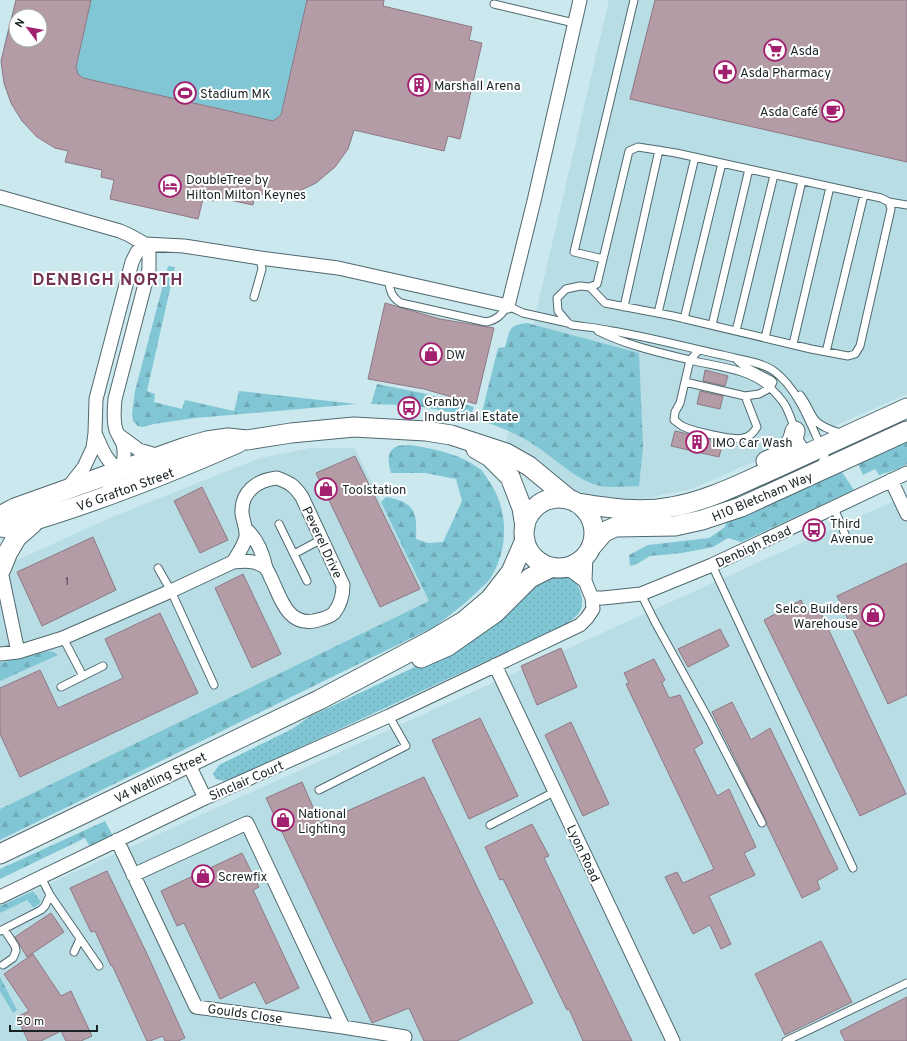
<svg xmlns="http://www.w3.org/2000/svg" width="907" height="1041" font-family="Overpass,sans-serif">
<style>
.built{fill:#b8dde5}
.grass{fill:url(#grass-dots)}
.forest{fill:url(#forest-firs)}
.garden{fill:#81c6d4;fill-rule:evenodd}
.building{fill:#b49ca7;stroke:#8e7882;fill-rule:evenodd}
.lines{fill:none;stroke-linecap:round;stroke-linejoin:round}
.lane-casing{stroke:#4f686e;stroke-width:9}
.street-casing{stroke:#4f686e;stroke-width:15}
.secondary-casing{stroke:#4f686e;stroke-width:21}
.lane{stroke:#fff;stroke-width:7}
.street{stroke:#fff;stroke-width:13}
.secondary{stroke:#fff;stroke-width:19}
.labels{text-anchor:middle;stroke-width:4;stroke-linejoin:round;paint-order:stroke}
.number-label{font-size:11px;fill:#404146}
.poi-label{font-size:13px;fill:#192326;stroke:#fff;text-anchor:start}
.street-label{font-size:13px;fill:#192326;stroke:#fff}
.district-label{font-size:17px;font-weight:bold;letter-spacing:1px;fill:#733355;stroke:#fff}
</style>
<defs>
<pattern id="grass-dots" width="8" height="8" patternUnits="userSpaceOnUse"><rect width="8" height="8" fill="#81c6d4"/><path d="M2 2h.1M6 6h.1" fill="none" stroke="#6faab6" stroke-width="1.8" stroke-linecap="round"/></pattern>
<pattern id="forest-firs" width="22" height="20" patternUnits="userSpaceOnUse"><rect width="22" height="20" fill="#81c6d4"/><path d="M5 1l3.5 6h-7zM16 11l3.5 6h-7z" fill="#6faab6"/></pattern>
</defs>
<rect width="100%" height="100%" fill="#cbe8ee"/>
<path class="built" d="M 609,0 L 907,0 L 907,394 L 692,489 L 637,500 L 593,498 L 581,492 L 570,489 L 551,470 L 506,441 Z
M 310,448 L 355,448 L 429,601 L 0,809 L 0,568 L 112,517 L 260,458 Z
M 907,495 L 907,1041 L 0,1041 L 0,906 Z"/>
<path class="grass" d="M 550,576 C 555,576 561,575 566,576 C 579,579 586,601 580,611 C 578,616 570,621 566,624 L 247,772 L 224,781 L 216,779 L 213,774 L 219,765 L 292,729 L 309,717 L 440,655 Z"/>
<path class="forest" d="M 168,266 L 175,267 L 147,391 L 155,394 L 154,402 L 182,409 L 185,400 L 234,411 L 239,391 L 357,404 L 195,418 L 154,424 L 143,427 L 138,426 L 133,421 L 132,414 L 135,391 Z
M 527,323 L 639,353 L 643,447 L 639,486 C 624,486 607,489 593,484 C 572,476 554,458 536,446 C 519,434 500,427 480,420 L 498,348 L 505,347 C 510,330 508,325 527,323 Z
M 377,384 L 422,393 L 474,407 L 471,416 L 417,406 L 418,401 L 402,398 L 400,405 L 371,404 Z
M 907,441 L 907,464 L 898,469 L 879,475 L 875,469 L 863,475 L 858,464 Z
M 411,445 C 437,450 458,453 480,469 C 484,472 486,477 489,481 C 509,510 509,549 490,579 C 487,583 482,587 479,590 C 465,604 450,615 434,627 L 0,840 L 0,809 L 429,601 L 381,502 L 386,497 C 416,502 417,513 416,539 L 428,543 L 443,542 L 462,501 L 456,479 L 425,473 L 391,473 C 388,463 386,450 398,446 C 402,445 407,445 411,445 Z
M 842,472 L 854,490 L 741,542 L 728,538 L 713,547 L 682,553 L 650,556 L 637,564 L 630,566 L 629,555 L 648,545 L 709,538 L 725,527 L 727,520 L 779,497 Z
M 49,651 L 54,652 L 58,655 L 0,681 L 0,663 Z
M 105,821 L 113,836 L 90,847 L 85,838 L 0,879 L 0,869 Z
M 33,891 L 41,902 L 34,908 L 27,900 L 0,913 L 0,906 Z
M 0,977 L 17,1010 L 13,1013 L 0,991 Z"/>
<path class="garden" d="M 16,0 L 384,0 L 355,128 L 348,149 L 335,167 L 316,183 L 293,194 L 255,193 L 68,151 C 33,141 7,111 3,74 C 2,70 1,64 2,59 C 4,40 11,19 16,0 ZM 16,16 L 40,16 L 40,40 L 16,40 Z"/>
<path class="building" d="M 16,0 L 91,0 L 76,67 L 78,74 L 83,78 L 273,121 L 281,115 L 307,0 L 384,0 L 383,6 L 472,27 L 469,40 L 482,43 L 460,139 L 448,136 L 444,151 L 354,130 L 348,149 L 335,167 L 316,183 L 293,194 L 275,197 L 255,193 L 253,205 L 215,197 L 214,201 L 203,199 L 198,219 L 110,199 L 114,180 L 101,177 L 102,170 L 65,162 L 68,151 L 55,148 L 37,137 L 22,121 L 11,103 L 4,83 L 1,61 ZM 16,16 L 40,16 L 40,40 L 16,40 Z
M 655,0 L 907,0 L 907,162 L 630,99 Z
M 385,303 L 440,319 L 494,328 L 476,404 L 424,389 L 368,379 Z
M 705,370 L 728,376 L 725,386 L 703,381 Z
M 700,391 L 723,396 L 720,409 L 697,404 Z
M 675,431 L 723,442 L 719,457 L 671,446 Z
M 355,456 L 420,589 L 380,607 L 316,473 Z
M 202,487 L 228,540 L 200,553 L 174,501 Z
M 93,537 L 116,590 L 42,626 L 17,572 Z
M 907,563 L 907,695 L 888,704 L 837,596 Z
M 243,574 L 281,654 L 252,668 L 215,588 Z
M 801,600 L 807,612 L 818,607 L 906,794 L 860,816 L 764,620 Z
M 160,613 L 198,693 L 20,777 L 0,734 L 0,688 L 40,670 L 58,708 L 123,678 L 105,639 Z
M 720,629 L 729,646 L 688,667 L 678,649 Z
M 561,648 L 577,687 L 537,705 L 521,666 Z
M 654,659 L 665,680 L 662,683 L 669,698 L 680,695 L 703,743 L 694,749 L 717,796 L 729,789 L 756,847 L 744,853 L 755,875 L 709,896 L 731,944 L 721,949 L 710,925 L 693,934 L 665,877 L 677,872 L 683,883 L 714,869 L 626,684 L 629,683 L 624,673 Z
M 732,702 L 751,740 L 770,728 L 838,869 L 817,881 L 820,889 L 802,898 L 767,825 L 766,821 L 712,712 Z
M 480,718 L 518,796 L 469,819 L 432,740 Z
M 571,722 L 609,804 L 583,816 L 545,735 Z
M 424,777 L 533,1003 L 457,1041 L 424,1041 L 409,1008 L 372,1023 L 266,798 L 302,782 L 320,823 Z
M 532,824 L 549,856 L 544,858 L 632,1041 L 583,1041 L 569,1009 L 567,1010 L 503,879 L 500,880 L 485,847 Z
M 242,853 L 259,887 L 253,890 L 299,988 L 266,1004 L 255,982 L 220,999 L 184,923 L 177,926 L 161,891 Z
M 107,871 L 148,956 L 185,1038 L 178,1041 L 165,1041 L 163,1036 L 150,1041 L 147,1041 L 112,965 L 111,966 L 95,931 L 91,932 L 70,888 Z
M 51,913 L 64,932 L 27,957 L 15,937 Z
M 821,941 L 852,1002 L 785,1035 L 755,974 Z
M 33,954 L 61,996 L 71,991 L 92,1036 L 81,1041 L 66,1041 L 61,1031 L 41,1041 L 28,1041 L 17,1017 L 29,1011 L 4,974 Z
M 907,997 L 907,1041 L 845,1041 L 840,1031 Z"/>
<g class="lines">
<g class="lane-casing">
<path id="lane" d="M 494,4 L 574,23
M 889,202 L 907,205
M 603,259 L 574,252 L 634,0
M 388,279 C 390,290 391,297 401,303 L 486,322 C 497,320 501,315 508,306 L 523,313 L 568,323
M 590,287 L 597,284 L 629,151 L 638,147 L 676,153 L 881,198 L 889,202 L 891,209 L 860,346 L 855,354 L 848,356 L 811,349 L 673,316 L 605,303 L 590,287 L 580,286 L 566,289 L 557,298 L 558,311 L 568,323 L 572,325 C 585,327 599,328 612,331 C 649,337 685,347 722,355 C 737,359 762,362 774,371 C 799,389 813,430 825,456 L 821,465
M 254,297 L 262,269 L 260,258
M 624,307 L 659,150
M 658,313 L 695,157
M 684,319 L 722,163
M 712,325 L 749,169
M 598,331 C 628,346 662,353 694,361 C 720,367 748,369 769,387 C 774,391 781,399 785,405 C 794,421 794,437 808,451
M 736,331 L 774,175
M 765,338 L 802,181
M 793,344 L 830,187
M 699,350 L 690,360 L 680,403 L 675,412 L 674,420 C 677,422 679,424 682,426 C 692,431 733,441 743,438 C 750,437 754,432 757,427 L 745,396
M 826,352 L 864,195
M 685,382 L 745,396 L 759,394 L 770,388 L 773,382 L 771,380 L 744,366 L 737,360
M 800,395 C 806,402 809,412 815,420 C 822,428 834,431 843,434
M 834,508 L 847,539
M 279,524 L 307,581
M 294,554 L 322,539
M 712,565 L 853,868
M 158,568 L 171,591 L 214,685
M 641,594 L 655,622 L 709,720 L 762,823
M 63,638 L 83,676
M 61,687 L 103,666
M 319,790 L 406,746 L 389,716
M 490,825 L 554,792
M 41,877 L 50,895 L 99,966
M 0,931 L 41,910 L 45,906 L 50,895
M 74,952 L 80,939
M 3,965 L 13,958 L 16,951 L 15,946 L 4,929
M 786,1041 L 907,983"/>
</g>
<g class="street-casing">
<path id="street" d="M 0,197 L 120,231 L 129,235 L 145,244 L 149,250 L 149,269 L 115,399 C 114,409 113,420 116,430 C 118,435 121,439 123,444 C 128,465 116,482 103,497
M 95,433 C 102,449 106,462 121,471
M 120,436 L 139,450 L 159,456
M 277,478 C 290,483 294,485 302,497 L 343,585 C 343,595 341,604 334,613 C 329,618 321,619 314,621 C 287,626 280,596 271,578 C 269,574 268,570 265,567 C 255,560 244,561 233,562 C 238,554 244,546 246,537 C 247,528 243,522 242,513 C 241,492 257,480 277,478 Z
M 891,480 L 907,514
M 67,489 L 84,467 L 93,448 L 95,433 L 96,399 L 132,262 L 137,252 L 145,244 L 184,246 L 260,258 L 338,268 L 508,306 L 534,201 L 580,0
M 246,529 C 257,539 263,554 266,568
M 0,566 L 18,652
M 562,568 L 573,572 L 585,581
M 592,598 L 603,598 L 641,594 L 712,565 L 907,473
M 0,654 L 18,652 L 63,638 L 171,591 L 233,562
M 495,665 L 673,1041
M 188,763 L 205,798
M 117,840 L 196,1007 L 343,1027 L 405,1037
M 133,875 L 247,823 L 343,1027
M 0,897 L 205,798 L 389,716 L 580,625 L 587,618 L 593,609 L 592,598 L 585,581 L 586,555"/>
</g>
<g class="secondary-casing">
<path id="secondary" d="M 476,449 L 490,457 L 510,477 L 522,508 L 525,527
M 766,461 C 781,455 792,448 795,431
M524 533a35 35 0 1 1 70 0a35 35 0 1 1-70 0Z
M 577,503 C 609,508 639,513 671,507 C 708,501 742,483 776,468 C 820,448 864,428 907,408
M 0,516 L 15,508 L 186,447 L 207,441 L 228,438 L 247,440 L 291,433 L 354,427 L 426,431 L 451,435 L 506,453 L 529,466 L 569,499
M 0,527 L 7,528 L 15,526 C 92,504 165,475 238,443
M 592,546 L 604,532 L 615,527 L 675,526 L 702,520 L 741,507 L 907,431
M 1,569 L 8,552 L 17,537 L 33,523
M 421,658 L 448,646 L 495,613 L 530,578 L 552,567
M 0,854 L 319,700 L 432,640 L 464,621 L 490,599 L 511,572 L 525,540"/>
</g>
<use href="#lane" class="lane"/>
<use href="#street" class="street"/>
<use href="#secondary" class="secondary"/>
</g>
<defs>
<g id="supermarket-ring" transform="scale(1.15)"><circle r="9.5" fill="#fff" stroke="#a2206f" stroke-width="1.5"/><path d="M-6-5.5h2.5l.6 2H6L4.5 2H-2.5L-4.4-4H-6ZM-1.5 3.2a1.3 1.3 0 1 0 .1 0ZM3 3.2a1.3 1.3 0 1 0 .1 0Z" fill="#a2206f"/></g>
<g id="pharmacy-ring" transform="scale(1.15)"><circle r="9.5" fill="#fff" stroke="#a2206f" stroke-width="1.5"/><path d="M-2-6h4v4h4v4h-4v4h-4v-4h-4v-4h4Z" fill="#a2206f"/></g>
<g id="building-ring" transform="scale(1.15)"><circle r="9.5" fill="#fff" stroke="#a2206f" stroke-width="1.5"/><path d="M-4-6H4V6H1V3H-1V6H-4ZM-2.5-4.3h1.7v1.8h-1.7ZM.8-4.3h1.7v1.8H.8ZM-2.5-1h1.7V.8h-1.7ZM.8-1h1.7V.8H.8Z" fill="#a2206f"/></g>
<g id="stadium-ring" transform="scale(1.15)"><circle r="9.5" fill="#fff" stroke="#a2206f" stroke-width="1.5"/><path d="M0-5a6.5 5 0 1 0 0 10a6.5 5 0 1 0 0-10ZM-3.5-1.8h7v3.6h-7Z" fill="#a2206f"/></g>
<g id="cafe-ring" transform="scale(1.15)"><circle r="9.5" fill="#fff" stroke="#a2206f" stroke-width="1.5"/><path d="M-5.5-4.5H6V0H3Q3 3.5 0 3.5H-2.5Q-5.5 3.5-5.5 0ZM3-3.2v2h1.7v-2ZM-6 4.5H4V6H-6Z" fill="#a2206f"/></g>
<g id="hotel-ring" transform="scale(1.15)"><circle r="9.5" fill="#fff" stroke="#a2206f" stroke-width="1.5"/><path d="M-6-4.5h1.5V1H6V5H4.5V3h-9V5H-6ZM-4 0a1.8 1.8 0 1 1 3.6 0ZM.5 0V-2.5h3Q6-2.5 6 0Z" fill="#a2206f"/></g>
<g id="shop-ring" transform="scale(1.15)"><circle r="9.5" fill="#fff" stroke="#a2206f" stroke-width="1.5"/><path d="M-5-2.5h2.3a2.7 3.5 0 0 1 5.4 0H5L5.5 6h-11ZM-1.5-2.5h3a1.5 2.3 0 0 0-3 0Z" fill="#a2206f"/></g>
<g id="bus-ring" transform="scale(1.15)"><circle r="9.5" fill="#fff" stroke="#a2206f" stroke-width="1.5"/><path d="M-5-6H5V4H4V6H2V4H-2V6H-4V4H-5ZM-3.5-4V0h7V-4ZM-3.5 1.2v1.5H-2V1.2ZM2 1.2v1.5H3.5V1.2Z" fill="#a2206f"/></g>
</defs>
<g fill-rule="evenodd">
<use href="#supermarket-ring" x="775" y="50"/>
<use href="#pharmacy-ring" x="725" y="72"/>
<use href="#building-ring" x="419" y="85"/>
<use href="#stadium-ring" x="185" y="93"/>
<use href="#cafe-ring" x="833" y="111"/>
<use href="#hotel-ring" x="170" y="186"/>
<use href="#shop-ring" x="431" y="354"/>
<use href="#bus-ring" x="409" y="408"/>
<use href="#building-ring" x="697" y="442"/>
<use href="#shop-ring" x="326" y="489"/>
<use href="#bus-ring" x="814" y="530"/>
<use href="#shop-ring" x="873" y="615"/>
<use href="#shop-ring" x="283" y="820"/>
<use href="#shop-ring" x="203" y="876"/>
</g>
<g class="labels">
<g class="number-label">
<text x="67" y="585">1</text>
</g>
<g class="poi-label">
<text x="790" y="55">Asda</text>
<text x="740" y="77">Asda Pharmacy</text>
<text x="434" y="90">Marshall Arena</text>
<text x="200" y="98">Stadium MK</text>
<text x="818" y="116" text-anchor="end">Asda Café</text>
<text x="186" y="184">DoubleTree by<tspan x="186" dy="15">Hilton Milton Keynes</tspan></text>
<text x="446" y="359">DW</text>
<text x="424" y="406">Granby<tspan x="424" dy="15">Industrial Estate</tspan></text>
<text x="712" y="447">IMO Car Wash</text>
<text x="342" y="494">Toolstation</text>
<text x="830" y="528">Third<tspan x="830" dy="15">Avenue</tspan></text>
<text x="858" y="613" text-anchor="end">Selco Builders<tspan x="858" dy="15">Warehouse</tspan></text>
<text x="298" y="818">National<tspan x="298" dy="15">Lighting</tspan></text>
<text x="218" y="881">Screwfix</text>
</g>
<g class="street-label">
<text transform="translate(125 489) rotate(-20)" y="5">V6 Grafton Street</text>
<text transform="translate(762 496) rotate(-23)" y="5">H10 Bletcham Way</text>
<text transform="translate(323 542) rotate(65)" y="5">Peverel Drive</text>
<text transform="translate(753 546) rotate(-25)" y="5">Denbigh Road</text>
<text transform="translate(160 777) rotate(-26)" y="5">V4 Watling Street</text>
<text transform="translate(246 780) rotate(-24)" y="5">Sinclair Court</text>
<text transform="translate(584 853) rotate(65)" y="5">Lyon Road</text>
<text transform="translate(245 1013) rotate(8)" y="5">Goulds Close</text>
</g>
<g class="district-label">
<text x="108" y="285">DENBIGH NORTH</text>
</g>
</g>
<g transform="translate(28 28) rotate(302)"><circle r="19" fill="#ffffff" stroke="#a3a7a8"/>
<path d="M0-3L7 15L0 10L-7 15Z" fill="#a2206f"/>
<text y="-6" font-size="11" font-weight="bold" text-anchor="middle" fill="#192326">N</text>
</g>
<path d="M10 1025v6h87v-6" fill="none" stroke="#192326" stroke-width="2"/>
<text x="16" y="1025" font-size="12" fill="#192326" stroke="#ffffff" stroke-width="3" paint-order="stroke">50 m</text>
</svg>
